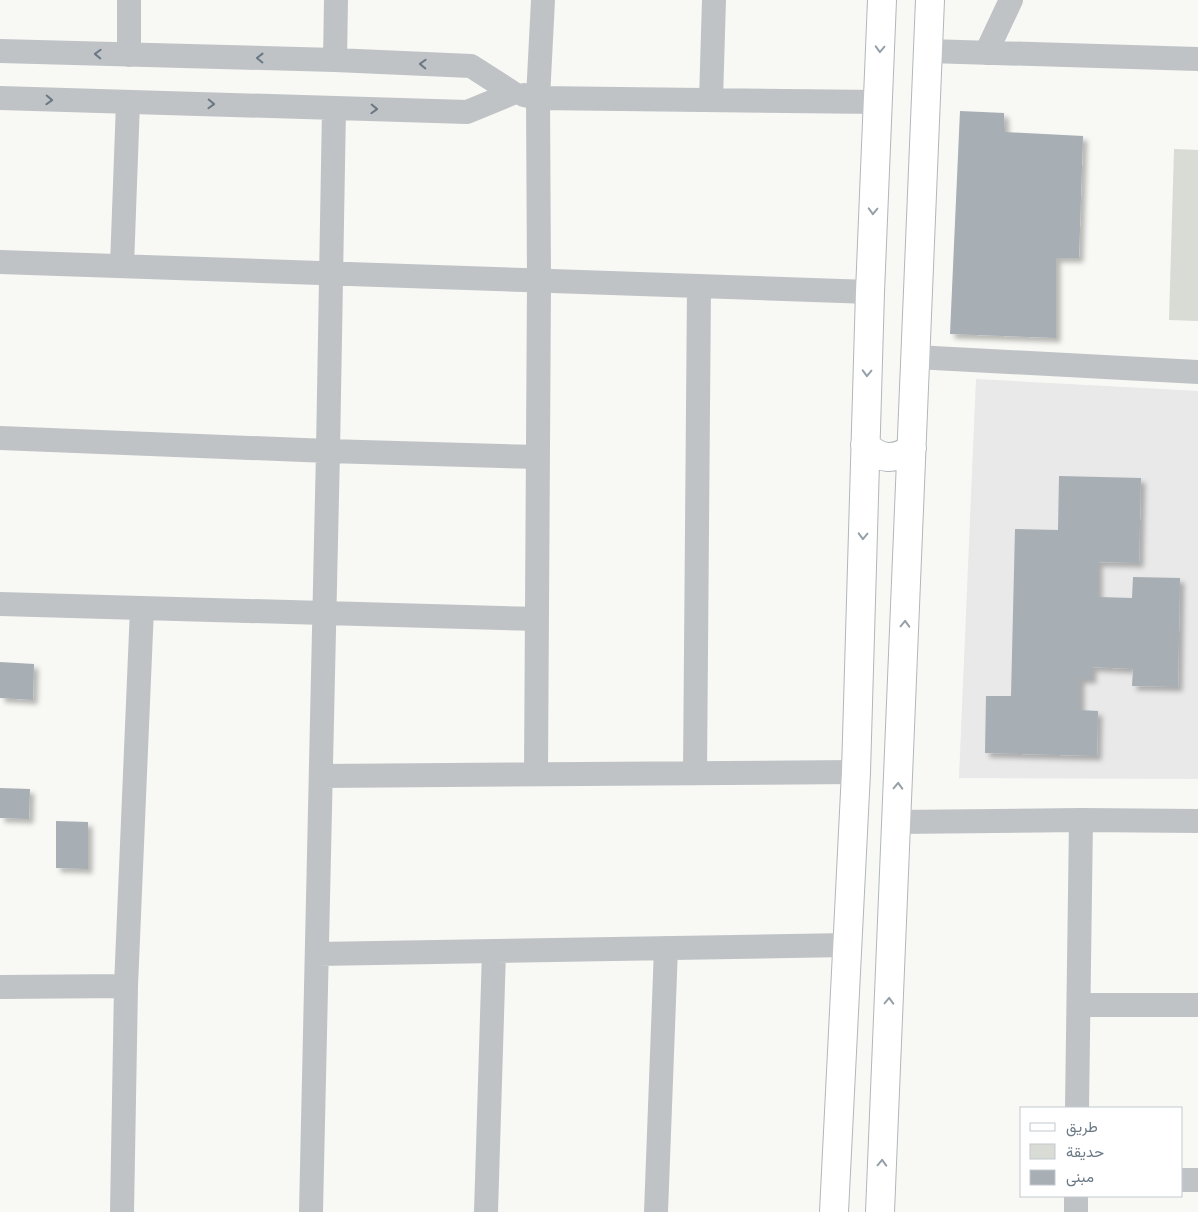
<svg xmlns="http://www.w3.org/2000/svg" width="1198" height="1212" font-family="'PT Sans',Vazirmatn,sans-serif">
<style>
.built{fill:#e8e9e8}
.green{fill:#d8dcd5}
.building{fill:#a7aeb4;filter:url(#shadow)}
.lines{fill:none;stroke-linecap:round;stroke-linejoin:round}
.secondary-casing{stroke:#b1b7bb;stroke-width:30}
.street{stroke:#bfc3c6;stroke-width:24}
.secondary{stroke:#fff;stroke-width:28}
.oneway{stroke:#96a0a9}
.oneway2{stroke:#697884}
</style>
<defs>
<filter id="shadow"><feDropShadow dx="4.5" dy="4.5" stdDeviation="2.5" flood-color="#0004"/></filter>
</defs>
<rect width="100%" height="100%" fill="#f8f8f5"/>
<path class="built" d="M 976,379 L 1198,391 L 1198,779 L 959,778 Z"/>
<path class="green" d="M 1174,149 L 1198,150 L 1198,321 L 1169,320 Z"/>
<path class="building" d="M 960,111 L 1004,113 L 1005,132 L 1083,136 L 1079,258 L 1056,258 L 1056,338 L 950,334 Z
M 1059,476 L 1141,478 L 1139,563 L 1098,562 L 1098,597 L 1132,598 L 1133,577 L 1180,578 L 1178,687 L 1132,686 L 1133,669 L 1092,667 L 1092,679 L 1080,679 L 1080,710 L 1098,711 L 1097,756 L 985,753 L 986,696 L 1011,696 L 1015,529 L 1058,530 Z
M 0,662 L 34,664 L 33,700 L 0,698 Z
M 0,788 L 30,789 L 29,819 L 0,818 Z
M 56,821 L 88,822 L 88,869 L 56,868 Z"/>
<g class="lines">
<g class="secondary-casing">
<path id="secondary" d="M 865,445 C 880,460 895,461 912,448
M 834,1212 L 856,772 L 870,292 L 882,0
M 880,1212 L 930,0"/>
</g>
<path class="street" d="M 129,0 L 129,55
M 0,51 L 335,60 L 471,66 L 513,93 L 467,112 L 0,98
M 928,51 L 1198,59
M 986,53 L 1011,0
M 335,60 L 336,0
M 524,95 L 538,98 L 878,102
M 711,100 L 714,0
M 0,262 L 870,292
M 122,266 L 128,102
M 915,357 L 1198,372
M 0,438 L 328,451 L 538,457
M 0,604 L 537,619
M 695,773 L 699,286
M 536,774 L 539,281 L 538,98 L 543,0
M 321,776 L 856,772
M 897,822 L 1081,820 L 1198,821
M 317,954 L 848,945
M 0,987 L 126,986
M 1079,1005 L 1198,1005
M 1077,1108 L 1081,820
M 1182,1180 L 1198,1180
M 122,1212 L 126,986 L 142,608
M 311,1212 L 328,451 L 334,108
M 486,1212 L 494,951
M 656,1212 L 666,948
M 1076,1212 L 1076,1196"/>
<use href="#secondary" class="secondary"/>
</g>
<defs><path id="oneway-chevron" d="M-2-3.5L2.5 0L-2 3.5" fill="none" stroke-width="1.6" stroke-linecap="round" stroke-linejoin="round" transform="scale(1.25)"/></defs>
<g class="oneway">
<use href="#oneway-chevron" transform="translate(880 49) rotate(92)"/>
<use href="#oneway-chevron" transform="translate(873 211) rotate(92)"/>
<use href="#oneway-chevron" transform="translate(867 373) rotate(92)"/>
<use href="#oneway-chevron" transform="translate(863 536) rotate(92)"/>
<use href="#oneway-chevron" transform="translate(905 624) rotate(-88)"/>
<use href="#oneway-chevron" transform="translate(898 786) rotate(-88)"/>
<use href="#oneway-chevron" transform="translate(889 1001) rotate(-88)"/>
<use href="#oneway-chevron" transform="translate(882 1163) rotate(-88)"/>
</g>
<g class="oneway2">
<use href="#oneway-chevron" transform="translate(98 54) rotate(-178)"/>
<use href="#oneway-chevron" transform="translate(260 58) rotate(-179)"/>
<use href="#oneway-chevron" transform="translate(423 64) rotate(-178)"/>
<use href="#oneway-chevron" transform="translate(49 100) rotate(2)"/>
<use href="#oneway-chevron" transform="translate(211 104) rotate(2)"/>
<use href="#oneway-chevron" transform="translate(374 109) rotate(2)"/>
</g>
<rect x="1020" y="1107" width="162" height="90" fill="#ffffff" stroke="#c3c9ce"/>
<rect x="1030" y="1123" width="25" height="8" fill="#ffffff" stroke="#c3c9ce"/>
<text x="1066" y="1132" font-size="15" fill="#697884">طريق</text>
<rect x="1030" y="1144" width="25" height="15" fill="#d8dcd5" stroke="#c3c9ce"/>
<text x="1066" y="1157" font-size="15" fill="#697884">حديقة</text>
<rect x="1030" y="1170" width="25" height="15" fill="#a7aeb4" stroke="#c3c9ce"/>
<text x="1066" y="1182" font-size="15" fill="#697884">مبنى</text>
</svg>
